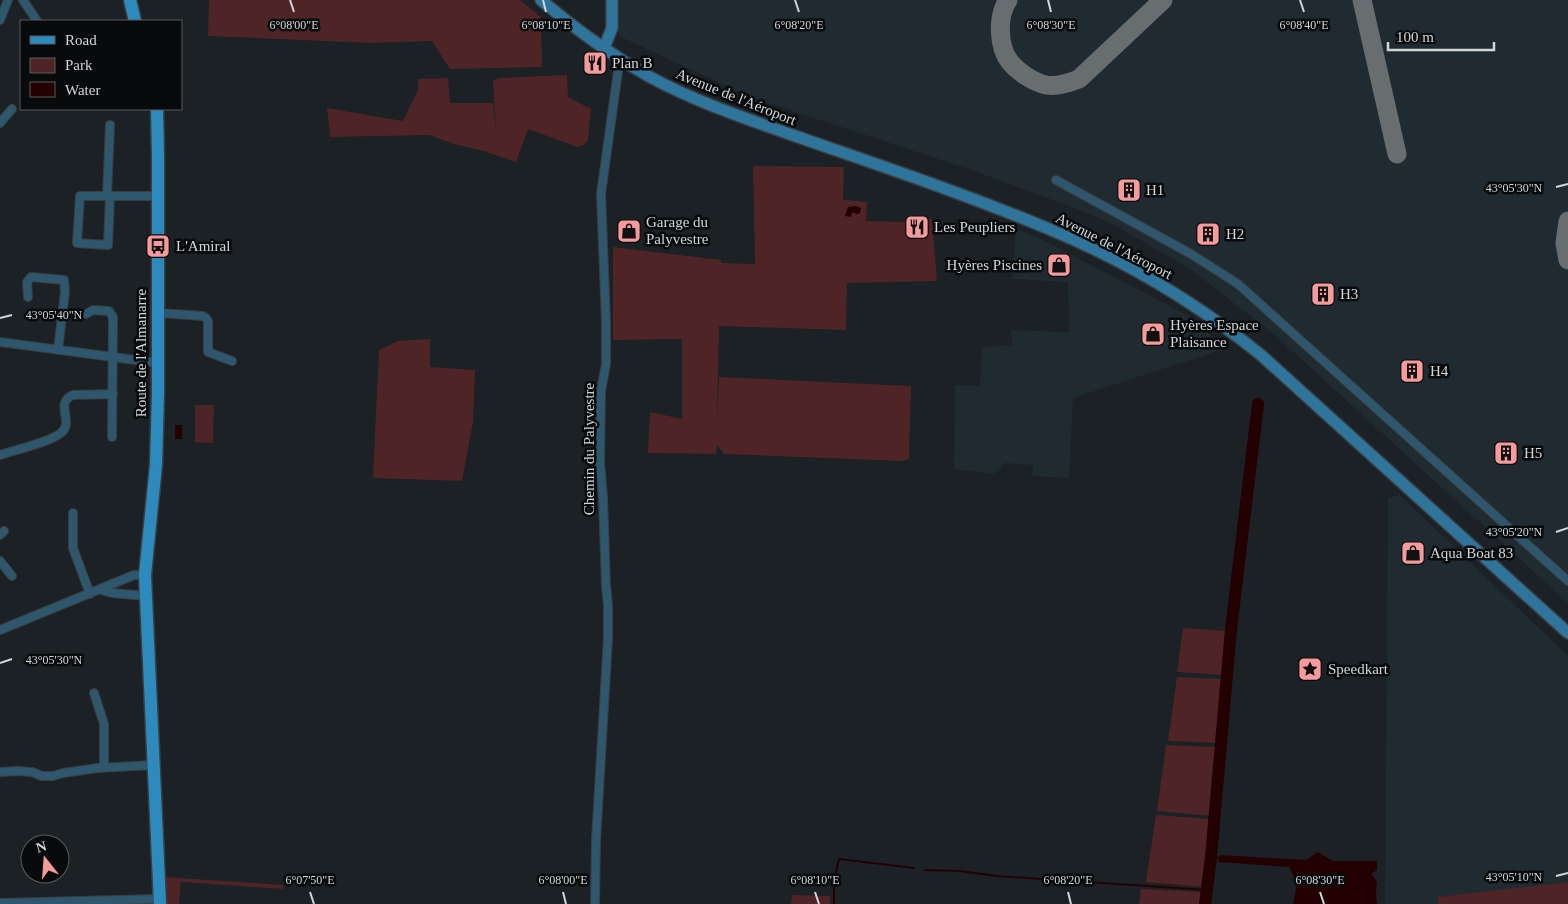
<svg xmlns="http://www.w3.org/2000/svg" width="1568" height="904" font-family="Georgia,serif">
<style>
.built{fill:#202b31}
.green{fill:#4e2426}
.water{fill:#230002}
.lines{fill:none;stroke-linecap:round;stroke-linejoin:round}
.stream{stroke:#230002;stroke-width:2}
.river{stroke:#230002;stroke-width:12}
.taxiway{stroke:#686d70;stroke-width:19}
.street-casing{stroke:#383e41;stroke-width:10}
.secondary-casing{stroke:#383e41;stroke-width:14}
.primary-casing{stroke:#383e41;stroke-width:15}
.street{stroke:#2e566d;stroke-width:8}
.secondary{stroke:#2f749a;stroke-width:11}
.primary{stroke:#2c8bbc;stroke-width:12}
.ticks{fill:none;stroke:#d3d6d8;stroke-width:2}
.labels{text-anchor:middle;stroke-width:5;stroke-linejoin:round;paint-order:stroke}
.poi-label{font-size:15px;fill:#d3d6d8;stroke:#080a0b;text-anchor:start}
.street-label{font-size:15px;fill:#d3d6d8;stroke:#080a0b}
.ticks-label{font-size:12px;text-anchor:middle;fill:#d3d6d8;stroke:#080a0b;stroke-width:5;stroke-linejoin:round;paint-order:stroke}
</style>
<rect width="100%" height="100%" fill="#1b2124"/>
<path class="built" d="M 620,0 L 1568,0 L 1568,603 L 1277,337 L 1189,268 L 1114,225 L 1077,209 L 977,172 L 745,95 L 619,36 Z
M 1016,229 L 1041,239 L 1191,317 L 1224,349 L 1073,398 L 1069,478 L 1032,476 L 1033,465 L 1005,463 L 993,474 L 960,470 L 954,468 L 955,385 L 980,386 L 982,347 L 1012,345 L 1011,330 L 1069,332 L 1068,282 L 1012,279 Z
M 1400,495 L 1568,656 L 1568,882 L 1439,897 L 1438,904 L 1385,904 L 1388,498 Z"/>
<path class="green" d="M 209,0 L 520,0 L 541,17 L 542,67 L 450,69 L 432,41 L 372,43 L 208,36 Z
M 567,75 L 568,97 L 591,109 L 588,140 L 584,145 L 577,147 L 528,129 L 516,162 L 484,151 L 454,144 L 429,135 L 330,137 L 327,108 L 403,121 L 418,90 L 418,79 L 448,78 L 450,103 L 493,103 L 496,132 L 493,81 L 498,78 Z
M 753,166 L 844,167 L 843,200 L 867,202 L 866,221 L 905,222 L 906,216 L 932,219 L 937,281 L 847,283 L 846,330 L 719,326 L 717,430 L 719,377 L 911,386 L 909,459 L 902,461 L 724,454 L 717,445 L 716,454 L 648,453 L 650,412 L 682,419 L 682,339 L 613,340 L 613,247 L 721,260 L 721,263 L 755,264 Z
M 430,339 L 430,367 L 475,370 L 473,422 L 462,481 L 373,478 L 379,350 L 398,341 Z
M 195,405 L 214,405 L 213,443 L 195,442 Z
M 1183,628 L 1227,631 L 1224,675 L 1177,672 Z
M 1177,677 L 1223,679 L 1218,743 L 1168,741 Z
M 1166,745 L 1217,747 L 1211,816 L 1157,811 Z
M 1156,815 L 1210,819 L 1202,887 L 1146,882 Z
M 165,877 L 283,885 L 284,889 L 181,882 L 179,904 L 167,904 Z
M 1568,882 L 1568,904 L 1438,904 L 1438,897 Z
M 1141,889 L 1204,892 L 1203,904 L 1139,904 Z
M 792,895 L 830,896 L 830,904 L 791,904 Z"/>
<path class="water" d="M 856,206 L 861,208 L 860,213 L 857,214 L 852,212 L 851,217 L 845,216 L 848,207 Z
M 175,425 L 182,425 L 182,439 L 175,439 Z
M 1318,852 L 1333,861 L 1377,861 L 1377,870 L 1372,873 L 1372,875 L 1377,882 L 1376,893 L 1377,904 L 1293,904 L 1297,883 L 1289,867 L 1218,862 L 1220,855 L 1306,860 Z"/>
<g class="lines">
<path class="stream" d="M 1211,857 L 1219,858
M 925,870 L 960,871 L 997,876 L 1207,890
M 834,904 L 834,881 L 839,859 L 914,868"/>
<path class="river" d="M 1205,904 L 1211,857 L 1231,629 L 1258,404"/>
<path class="taxiway" d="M 1008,0 C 997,16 998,47 1010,62 C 1018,72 1033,82 1046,85 C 1057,87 1069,83 1079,79 L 1163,0
M 1362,0 L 1397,154
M 1568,221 L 1565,243 L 1568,260"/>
<g class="street-casing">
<path id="street" d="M 23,0 L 37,21
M 0,20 L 8,0
M 0,123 L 12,109
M 1056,180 L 1191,254 L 1238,284 L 1568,581
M 107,196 L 110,125
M 110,196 L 108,245 L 77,243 L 80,196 L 158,196
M 28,297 L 27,282 L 31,277 L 64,280 L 65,292 L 58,350
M 159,313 L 203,316 L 206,318 L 208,321 L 208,352 L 232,361
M 86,314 L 93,310 L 109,311 L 113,317 L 112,437
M 0,342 L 158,363
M 0,455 C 14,450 52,442 62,432 C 74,421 54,403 73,395 L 113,394
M 73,513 L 73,548 L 90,594
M 0,535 L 4,531
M 0,561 L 12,576
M 101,590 L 112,593 L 146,596
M 0,630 L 134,575 L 145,575
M 94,693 L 104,724 L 104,768
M 0,772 L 18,771 L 32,772 L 42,776 L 53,776 L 63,773 L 98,768 L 153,765
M 0,903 L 159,899
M 595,904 L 596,840 L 608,638 L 608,605 L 606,586 L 603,497 L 600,463 L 601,391 L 606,364 L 606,322 L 601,194 L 619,64 L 621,60"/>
</g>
<g class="secondary-casing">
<path id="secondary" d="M 541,0 C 575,29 611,55 650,77 C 698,103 750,120 801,138 C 884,167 968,195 1049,229 C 1124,260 1198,304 1261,355 L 1568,633
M 604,48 L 612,28 L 612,0"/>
</g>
<g class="primary-casing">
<path id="primary" d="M 130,0 L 135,21
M 157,109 L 158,157 L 158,393 L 156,465 L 145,575 L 160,904"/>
</g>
<use href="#street" class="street"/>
<use href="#secondary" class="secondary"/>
<use href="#primary" class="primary"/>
</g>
<path class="ticks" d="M 290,0 L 294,12M 543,0 L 546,12M 795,0 L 799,12M 1048,0 L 1051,12M 1300,0 L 1304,12M 1556,187 L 1568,184M 0,318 L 12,315M 1556,532 L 1568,528M 0,663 L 12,659M 1556,876 L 1568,873M 310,892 L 314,904M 563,892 L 566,904M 815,892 L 819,904M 1068,892 L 1071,904M 1320,892 L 1324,904"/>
<defs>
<g id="restaurant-square" transform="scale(1.25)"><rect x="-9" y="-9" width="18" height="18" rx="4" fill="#f59b9c" stroke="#080a0b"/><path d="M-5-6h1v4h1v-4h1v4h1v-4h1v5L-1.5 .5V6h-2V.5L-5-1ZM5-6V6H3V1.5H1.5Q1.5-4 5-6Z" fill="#111"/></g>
<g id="building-square" transform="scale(1.25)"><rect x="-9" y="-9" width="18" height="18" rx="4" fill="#f59b9c" stroke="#080a0b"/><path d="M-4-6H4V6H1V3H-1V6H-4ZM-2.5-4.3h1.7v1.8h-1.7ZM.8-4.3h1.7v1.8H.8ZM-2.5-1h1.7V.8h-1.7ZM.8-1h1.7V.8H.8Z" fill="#111"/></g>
<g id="shop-square" transform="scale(1.25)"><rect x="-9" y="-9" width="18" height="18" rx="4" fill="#f59b9c" stroke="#080a0b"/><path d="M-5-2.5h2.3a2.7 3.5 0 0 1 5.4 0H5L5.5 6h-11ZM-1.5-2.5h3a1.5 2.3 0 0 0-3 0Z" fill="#111"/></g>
<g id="bus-square" transform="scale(1.25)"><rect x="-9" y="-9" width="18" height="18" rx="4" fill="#f59b9c" stroke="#080a0b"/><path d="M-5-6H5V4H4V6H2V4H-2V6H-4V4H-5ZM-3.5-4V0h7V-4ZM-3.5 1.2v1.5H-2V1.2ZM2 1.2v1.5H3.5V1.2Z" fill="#111"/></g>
<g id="sight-square" transform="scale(1.25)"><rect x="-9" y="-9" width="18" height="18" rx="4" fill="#f59b9c" stroke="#080a0b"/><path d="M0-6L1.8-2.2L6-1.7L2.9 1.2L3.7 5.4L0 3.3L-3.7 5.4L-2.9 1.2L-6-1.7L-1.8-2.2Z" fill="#111"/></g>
</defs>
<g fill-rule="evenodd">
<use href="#restaurant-square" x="595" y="63"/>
<use href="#building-square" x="1129" y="190"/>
<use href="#restaurant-square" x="917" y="227"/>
<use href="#shop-square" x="629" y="231"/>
<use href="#building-square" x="1208" y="234"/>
<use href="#bus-square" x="158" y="246"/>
<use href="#shop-square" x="1059" y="265"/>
<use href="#building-square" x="1323" y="294"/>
<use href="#shop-square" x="1153" y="334"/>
<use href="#building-square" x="1412" y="371"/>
<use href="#building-square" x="1506" y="453"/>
<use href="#shop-square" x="1413" y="553"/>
<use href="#sight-square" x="1310" y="669"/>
</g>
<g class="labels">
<g class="poi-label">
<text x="612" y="68">Plan B</text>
<text x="1146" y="195">H1</text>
<text x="646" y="227">Garage du<tspan x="646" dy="17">Palyvestre</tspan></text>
<text x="934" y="232">Les Peupliers</text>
<text x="1226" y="239">H2</text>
<text x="176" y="251">L'Amiral</text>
<text x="1042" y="270" text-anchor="end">Hyères Piscines</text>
<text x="1340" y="299">H3</text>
<text x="1170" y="330">Hyères Espace<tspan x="1170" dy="17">Plaisance</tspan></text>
<text x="1430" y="376">H4</text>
<text x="1524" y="458">H5</text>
<text x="1430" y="558">Aqua Boat 83</text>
<text x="1328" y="674">Speedkart</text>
</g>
<g class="street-label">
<text transform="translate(736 97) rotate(22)" y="5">Avenue de l'Aéroport</text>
<text transform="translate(1114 246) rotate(27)" y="5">Avenue de l'Aéroport</text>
<text transform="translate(141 353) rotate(-90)" y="5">Route de l'Almanarre</text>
<text transform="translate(589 449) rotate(-90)" y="5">Chemin du Palyvestre</text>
</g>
</g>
<g class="ticks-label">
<text x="1304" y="29">6°08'40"E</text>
<text x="294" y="29">6°08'00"E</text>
<text x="546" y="29">6°08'10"E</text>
<text x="799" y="29">6°08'20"E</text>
<text x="1051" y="29">6°08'30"E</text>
<text x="1514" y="192">43°05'30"N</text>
<text x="54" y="319">43°05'40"N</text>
<text x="1514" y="536">43°05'20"N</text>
<text x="54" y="664">43°05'30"N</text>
<text x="1514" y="881">43°05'10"N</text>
<text x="310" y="884">6°07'50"E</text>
<text x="563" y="884">6°08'00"E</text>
<text x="815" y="884">6°08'10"E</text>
<text x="1068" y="884">6°08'20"E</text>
<text x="1320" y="884">6°08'30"E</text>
</g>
<rect x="20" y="20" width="162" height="90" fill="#080a0b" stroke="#595c5d"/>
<rect x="30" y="36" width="25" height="8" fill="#2c8bbc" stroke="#595c5d"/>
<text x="65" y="45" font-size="15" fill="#d3d6d8">Road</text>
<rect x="30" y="58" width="25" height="15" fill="#4e2426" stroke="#595c5d"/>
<text x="65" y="70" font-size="15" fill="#d3d6d8">Park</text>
<rect x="30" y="82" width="25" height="15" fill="#230002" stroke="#595c5d"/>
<text x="65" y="95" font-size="15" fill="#d3d6d8">Water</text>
<g transform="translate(45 859) rotate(343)"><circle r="24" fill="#080a0b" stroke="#595c5d"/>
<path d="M0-4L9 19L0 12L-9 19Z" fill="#f59b9c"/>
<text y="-8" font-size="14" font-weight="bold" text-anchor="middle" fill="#d3d6d8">N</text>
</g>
<path d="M1388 42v8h106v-8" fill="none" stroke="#d3d6d8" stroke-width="2.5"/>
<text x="1396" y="42" font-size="15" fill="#d3d6d8" stroke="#080a0b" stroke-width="4" paint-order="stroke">100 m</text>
</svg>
